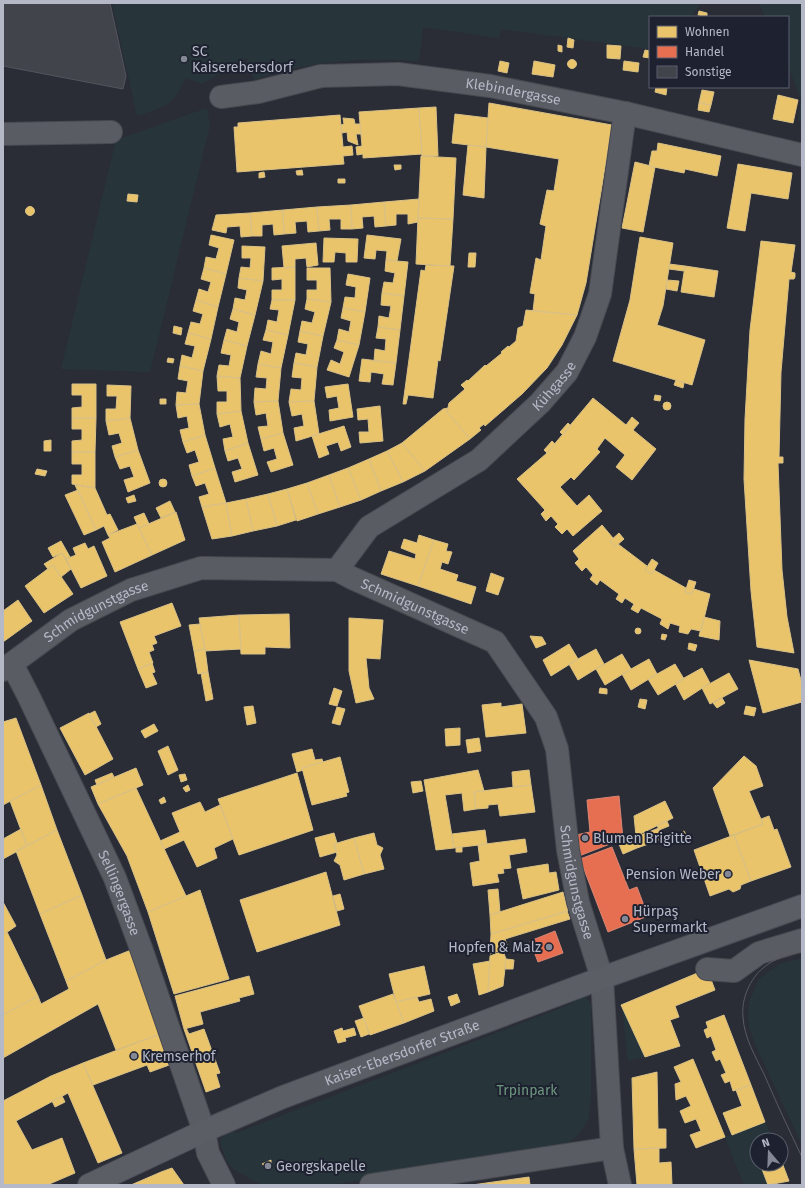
<svg xmlns="http://www.w3.org/2000/svg" width="805" height="1188" font-family="'Fira Sans',sans-serif">
<style>
.green{fill:#27353b}
.homes{fill:#e9c46a;stroke:#d9c086}
.shops{fill:#e76f51;stroke:#d88574}
.building{fill:#42444c;stroke:#52555d}
.lines{fill:none;stroke-linecap:round;stroke-linejoin:round}
.minor-casing{stroke:#484a50;stroke-width:24}
.major-casing{stroke:#484a53;stroke-width:24}
.minor{stroke:#5a5c64;stroke-width:22}
.major{stroke:#5c5e66;stroke-width:22}
.tram{stroke:#595a62;stroke-width:1}
.poi-dot{fill:#848794;stroke:#1e2230;stroke-width:1.5}
.labels{text-anchor:middle;stroke-width:4;stroke-linejoin:round;paint-order:stroke}
.poi-label{font-size:14px;fill:#b5b8c7;stroke:#1e2230;text-anchor:start}
.street-label{font-size:14px;fill:#b5b8c7;stroke:#1e2230}
.park-label{font-size:14px;fill:#6d967e;stroke:#1e2230}
</style>
<rect width="100%" height="100%" fill="#2a2d36"/>
<path class="green" d="M 112,3 L 700,3 L 691,17 L 650,17 L 650,49 L 501,29 L 499,38 L 423,27 L 419,61 C 362,57 308,61 254,80 L 246,58 L 202,84 L 186,78 C 172,107 166,106 137,116 Z
M 759,3 L 802,3 L 802,121 L 798,120 L 801,99 L 788,66 L 788,17 L 765,17 Z
M 207,108 L 210,125 L 150,372 L 61,369 L 116,140 Z
M 802,958 L 802,1145 L 756,1046 L 749,1027 L 748,1014 L 749,1002 L 759,979 L 779,964 Z
M 584,996 L 591,1004 L 591,1097 L 588,1120 L 578,1135 L 560,1150 L 329,1185 L 262,1185 L 233,1169 L 226,1160 L 220,1140 L 228,1132 L 233,1130 L 236,1133 L 239,1132 L 574,1003 L 575,997 Z
M 622,1006 L 645,1057 L 628,1061 Z
M 765,1122 L 773,1140 L 757,1140 L 757,1164 L 760,1164 L 768,1185 L 744,1185 L 725,1137 Z"/>
<path class="homes" d="M 699,11 L 707,13 L 707,16 L 698,15 Z
M 568,38 L 574,40 L 573,48 L 567,47 Z
M 558,45 L 562,46 L 562,52 L 558,51 Z
M 607,45 L 621,46 L 620,59 L 607,58 Z
M 645,50 L 650,51 L 650,58 L 643,57 Z
M567.5 64a4.5 4.5 0 1 1 9 0a4.5 4.5 0 1 1-9 0Z
M 500,61 L 509,63 L 507,73 L 498,71 Z
M 534,61 L 555,65 L 553,77 L 532,74 Z
M 624,61 L 639,63 L 638,72 L 623,70 Z
M 656,87 L 667,87 L 666,95 L 655,92 Z
M 702,90 L 714,92 L 711,105 L 699,103 Z
M 778,95 L 798,100 L 793,123 L 773,119 Z
M 489,103 L 612,125 L 586,283 L 577,315 L 533,311 L 535,294 L 530,293 L 536,258 L 541,260 L 546,226 L 540,224 L 547,190 L 554,191 L 559,159 L 486,147 Z
M 699,103 L 711,105 L 709,112 L 698,110 Z
M 419,108 L 436,107 L 438,156 L 422,156 Z
M 419,108 L 422,154 L 363,158 L 363,154 L 357,155 L 356,147 L 362,146 L 359,112 Z
M 455,114 L 488,118 L 486,147 L 452,143 Z
M 340,115 L 343,147 L 352,146 L 353,155 L 343,156 L 344,164 L 237,172 L 234,127 L 238,127 L 238,123 Z
M 343,118 L 354,119 L 355,124 L 360,124 L 361,134 L 356,134 L 358,145 L 348,141 L 347,132 L 342,133 L 341,125 L 344,124 Z
M 658,143 L 721,156 L 717,176 L 685,169 L 684,173 L 649,166 L 652,151 L 657,151 Z
M 468,145 L 486,147 L 484,198 L 463,195 Z
M 421,156 L 456,158 L 453,219 L 418,218 Z
M 635,162 L 655,167 L 643,232 L 622,228 Z
M 738,164 L 792,173 L 788,199 L 751,193 L 745,231 L 727,228 Z
M 394,165 L 401,165 L 401,169 L 395,170 Z
M 302,170 L 303,175 L 297,175 L 296,171 Z
M 264,172 L 265,177 L 259,178 L 259,173 Z
M 338,179 L 345,179 L 345,183 L 338,183 Z
M 128,194 L 138,195 L 137,202 L 127,201 Z
M 419,199 L 418,222 L 408,224 L 408,214 L 396,214 L 396,225 L 386,226 L 384,202 Z
M 384,202 L 386,226 L 375,227 L 374,216 L 362,217 L 363,228 L 352,229 L 351,205 Z
M 351,205 L 352,229 L 341,229 L 341,219 L 329,219 L 330,230 L 319,231 L 317,207 Z
M25.5 211a4.5 4.5 0 1 1 9 0a4.5 4.5 0 1 1-9 0Z
M 317,207 L 319,231 L 308,232 L 307,221 L 295,222 L 296,233 L 284,234 L 283,210 Z
M 283,210 L 284,234 L 274,235 L 273,224 L 262,225 L 262,236 L 252,236 L 250,213 Z
M 250,213 L 252,236 L 241,237 L 240,226 L 227,227 L 226,233 L 212,230 L 216,215 Z
M 418,218 L 453,219 L 450,266 L 416,264 Z
M 211,235 L 234,240 L 226,274 L 204,268 L 206,257 L 216,259 L 219,248 L 209,245 Z
M 367,235 L 401,239 L 397,261 L 386,260 L 387,251 L 376,250 L 375,259 L 364,258 Z
M 640,237 L 673,243 L 663,306 L 657,325 L 705,340 L 692,385 L 613,361 L 630,300 Z
M 324,238 L 358,239 L 357,262 L 346,262 L 346,253 L 335,252 L 334,262 L 323,262 Z
M 761,241 L 795,245 L 791,272 L 795,273 L 795,277 L 794,279 L 789,279 L 781,372 L 779,457 L 783,457 L 783,463 L 778,463 L 782,570 L 787,617 L 794,653 L 757,647 L 751,591 L 744,479 L 745,419 L 750,330 Z
M 316,243 L 318,265 L 307,267 L 306,258 L 295,259 L 295,267 L 284,268 L 282,246 Z
M 242,246 L 265,247 L 263,281 L 239,278 L 241,267 L 250,268 L 251,258 L 242,258 Z
M 469,253 L 476,253 L 475,267 L 468,267 Z
M 386,260 L 408,262 L 404,296 L 382,293 L 384,282 L 393,283 L 395,273 L 385,271 Z
M 669,264 L 685,266 L 684,271 L 669,269 Z
M 426,265 L 454,266 L 440,361 L 438,360 L 433,398 L 408,395 L 406,404 L 403,404 L 421,270 L 425,271 Z
M 685,266 L 718,271 L 714,297 L 681,292 Z
M 295,267 L 295,300 L 272,300 L 272,290 L 282,290 L 282,279 L 272,280 L 272,268 Z
M 204,268 L 226,274 L 218,307 L 196,300 L 199,289 L 208,292 L 211,282 L 201,279 Z
M 307,268 L 330,268 L 331,302 L 307,299 L 307,290 L 317,290 L 317,280 L 307,280 Z
M 348,274 L 370,278 L 365,312 L 343,308 L 345,297 L 355,298 L 356,287 L 346,285 Z
M 239,278 L 263,281 L 255,315 L 233,309 L 235,298 L 245,300 L 247,290 L 238,288 Z
M 667,280 L 679,281 L 677,291 L 666,289 Z
M 382,293 L 404,296 L 400,330 L 378,327 L 379,316 L 389,318 L 391,306 L 381,305 Z
M 307,299 L 331,302 L 323,336 L 300,331 L 302,321 L 312,323 L 315,312 L 305,309 Z
M 196,300 L 218,307 L 211,339 L 188,333 L 191,322 L 200,324 L 203,314 L 193,311 Z
M 272,300 L 295,300 L 288,335 L 266,330 L 268,320 L 277,322 L 279,310 L 270,309 Z
M 343,308 L 365,312 L 359,345 L 337,340 L 339,329 L 349,332 L 351,321 L 341,318 Z
M 233,309 L 255,315 L 247,346 L 224,340 L 227,329 L 237,332 L 239,322 L 230,319 Z
M 526,310 L 577,315 L 562,345 L 547,368 L 522,394 L 485,426 L 484,424 L 479,428 L 481,430 L 470,439 L 447,412 L 449,403 L 465,389 L 461,385 L 467,380 L 468,381 L 485,365 L 486,366 L 502,353 L 501,352 L 508,346 L 509,347 L 516,341 L 518,328 L 523,326 Z
M 174,326 L 182,328 L 181,335 L 173,333 Z
M 378,327 L 400,330 L 396,363 L 374,361 L 375,349 L 385,351 L 386,339 L 376,338 Z
M 266,330 L 288,335 L 281,368 L 258,364 L 261,351 L 271,354 L 273,342 L 263,340 Z
M 300,331 L 323,336 L 317,367 L 294,363 L 296,353 L 306,355 L 308,344 L 298,342 Z
M 188,333 L 211,339 L 203,371 L 180,366 L 182,355 L 192,358 L 195,346 L 185,344 Z
M 224,340 L 247,346 L 240,378 L 217,376 L 219,365 L 229,366 L 231,355 L 221,353 Z
M 337,340 L 359,345 L 349,377 L 327,370 L 331,360 L 340,364 L 344,352 L 334,348 Z
M 168,358 L 174,359 L 173,363 L 167,362 Z
M 362,359 L 396,363 L 393,385 L 382,384 L 384,374 L 371,372 L 370,382 L 359,381 Z
M 294,363 L 317,367 L 314,401 L 289,402 L 291,389 L 301,390 L 302,378 L 292,377 Z
M 258,364 L 281,368 L 278,401 L 254,402 L 255,388 L 266,389 L 267,378 L 256,377 Z
M 180,366 L 203,371 L 199,404 L 176,405 L 177,392 L 186,393 L 188,381 L 178,379 Z
M 217,376 L 240,378 L 241,411 L 217,414 L 217,402 L 227,402 L 227,391 L 218,391 Z
M 676,380 L 684,383 L 683,388 L 674,385 Z
M 72,384 L 96,384 L 96,418 L 72,418 L 72,408 L 82,407 L 82,395 L 72,395 Z
M 348,384 L 353,417 L 330,421 L 329,410 L 339,408 L 337,396 L 327,398 L 325,387 Z
M 107,385 L 131,386 L 130,418 L 106,421 L 106,409 L 116,409 L 117,396 L 107,396 Z
M 655,395 L 661,396 L 660,401 L 654,400 Z
M 593,398 L 626,425 L 632,417 L 639,423 L 633,430 L 656,449 L 632,480 L 616,467 L 625,455 L 605,438 L 597,449 L 600,452 L 574,480 L 571,477 L 560,487 L 577,506 L 589,495 L 602,511 L 573,536 L 567,529 L 562,534 L 555,527 L 558,524 L 551,516 L 546,521 L 541,514 L 545,510 L 517,479 L 547,453 Z
M 160,399 L 166,399 L 166,404 L 160,404 Z
M 278,401 L 283,433 L 261,439 L 258,427 L 268,426 L 266,413 L 256,415 L 254,402 Z
M 314,401 L 319,434 L 296,441 L 294,428 L 304,426 L 302,414 L 292,416 L 289,402 Z
M663 406a4 4 0 1 1 8 0a4 4 0 1 1-8 0Z
M 199,404 L 205,435 L 183,442 L 180,430 L 189,428 L 187,416 L 178,418 L 176,405 Z
M 380,406 L 383,441 L 360,443 L 359,432 L 369,432 L 368,419 L 358,420 L 357,409 Z
M 448,408 L 447,412 L 470,439 L 425,471 L 402,443 L 443,409 Z
M 241,411 L 248,443 L 225,451 L 223,439 L 233,437 L 230,424 L 220,427 L 217,414 Z
M 72,418 L 96,418 L 95,452 L 72,452 L 72,441 L 82,440 L 82,429 L 72,429 Z
M 130,418 L 138,450 L 115,457 L 112,446 L 122,443 L 119,433 L 109,435 L 106,421 Z
M 568,423 L 571,426 L 563,435 L 560,432 Z
M 344,426 L 351,447 L 341,451 L 338,442 L 326,446 L 329,454 L 319,458 L 312,436 Z
M 283,433 L 293,465 L 271,472 L 267,462 L 277,459 L 274,448 L 264,451 L 261,439 Z
M 205,435 L 215,468 L 192,476 L 189,465 L 199,462 L 195,450 L 187,453 L 183,442 Z
M 51,440 L 51,451 L 44,451 L 44,441 Z
M 552,441 L 555,444 L 547,453 L 544,450 Z
M 248,443 L 258,475 L 235,482 L 232,472 L 242,469 L 238,458 L 228,461 L 225,451 Z
M 402,443 L 425,471 L 403,482 L 387,451 Z
M 138,450 L 150,483 L 128,492 L 124,480 L 134,477 L 130,466 L 120,469 L 115,457 Z
M 387,451 L 403,482 L 381,491 L 369,459 Z
M 72,452 L 95,452 L 95,488 L 72,484 L 72,475 L 82,475 L 82,464 L 72,464 Z
M 369,459 L 381,491 L 361,500 L 348,468 Z
M 215,468 L 226,503 L 202,507 L 199,497 L 209,494 L 205,483 L 196,486 L 192,476 Z
M 348,468 L 361,500 L 340,507 L 329,475 Z
M 37,469 L 47,471 L 45,476 L 35,474 Z
M 329,475 L 340,507 L 318,514 L 307,483 Z
M159 483a4 4 0 1 1 8 0a4 4 0 1 1-8 0Z
M 307,483 L 318,514 L 297,521 L 287,489 Z
M 75,485 L 95,488 L 107,515 L 110,514 L 118,530 L 108,535 L 104,526 L 96,530 Z
M 287,489 L 296,520 L 277,526 L 268,494 Z
M 78,490 L 96,530 L 84,535 L 65,495 Z
M 268,494 L 277,526 L 253,531 L 246,499 Z
M 134,495 L 136,501 L 128,503 L 126,498 Z
M 246,499 L 253,531 L 232,536 L 226,503 Z
M 170,501 L 175,512 L 161,518 L 156,508 Z
M 226,503 L 232,536 L 212,539 L 202,507 Z
M 176,512 L 185,540 L 152,555 L 139,528 Z
M 144,513 L 149,524 L 139,528 L 134,517 Z
M 137,524 L 152,555 L 115,572 L 102,542 L 110,538 L 108,535 Z
M 602,525 L 613,538 L 610,541 L 615,547 L 618,544 L 647,566 L 645,570 L 652,574 L 654,570 L 686,588 L 685,592 L 692,594 L 694,589 L 710,594 L 701,631 L 691,629 L 688,634 L 679,632 L 680,626 L 670,623 L 668,629 L 660,624 L 662,619 L 641,608 L 638,613 L 631,609 L 634,604 L 625,598 L 622,603 L 616,599 L 619,594 L 600,580 L 597,585 L 590,579 L 593,575 L 586,567 L 582,571 L 575,563 L 579,559 L 573,551 Z
M 619,533 L 624,539 L 615,547 L 610,541 Z
M 419,535 L 434,540 L 418,586 L 381,574 L 389,551 L 415,559 L 416,554 L 401,548 L 404,539 L 417,543 Z
M 434,540 L 448,544 L 446,551 L 452,552 L 448,564 L 442,562 L 440,569 L 458,575 L 456,581 L 476,587 L 471,604 L 418,586 Z
M 61,541 L 70,557 L 66,559 L 62,553 L 53,557 L 48,548 Z
M 85,543 L 88,549 L 94,546 L 107,576 L 81,588 L 66,559 L 76,555 L 73,548 Z
M 62,553 L 71,569 L 61,577 L 53,565 L 48,569 L 44,564 Z
M 652,559 L 658,563 L 652,574 L 645,570 Z
M 53,565 L 73,594 L 44,613 L 25,586 Z
M 491,573 L 504,578 L 498,595 L 486,591 Z
M 689,580 L 696,582 L 692,594 L 685,592 Z
M 18,600 L 32,621 L 3,642 L 3,611 Z
M 172,603 L 181,626 L 154,636 L 157,643 L 152,645 L 154,650 L 149,652 L 153,663 L 138,669 L 120,622 Z
M 289,614 L 290,648 L 265,647 L 265,654 L 241,654 L 239,615 Z
M 239,615 L 241,649 L 205,651 L 199,618 Z
M 704,617 L 720,621 L 719,640 L 699,636 Z
M 349,618 L 383,620 L 380,659 L 366,658 L 369,688 L 374,699 L 356,703 L 349,671 Z
M 200,624 L 205,649 L 194,651 L 189,625 Z
M635 631a3 3 0 1 1 6 0a3 3 0 1 1-6 0Z
M 662,634 L 667,635 L 665,640 L 661,639 Z
M 530,636 L 542,637 L 546,644 L 536,648 Z
M 689,643 L 697,645 L 695,651 L 688,649 Z
M 569,644 L 578,659 L 551,676 L 543,660 Z
M 205,649 L 208,672 L 198,674 L 194,651 Z
M 596,649 L 604,664 L 578,680 L 569,664 Z
M 622,654 L 631,669 L 605,685 L 596,669 Z
M 649,659 L 657,674 L 631,690 L 622,674 Z
M 749,660 L 798,669 L 802,684 L 802,702 L 763,713 Z
M 152,663 L 155,672 L 152,673 L 157,684 L 146,688 L 138,669 Z
M 675,664 L 684,679 L 658,695 L 648,679 Z
M 702,668 L 710,683 L 684,700 L 675,683 Z
M 208,672 L 213,699 L 206,701 L 201,673 Z
M 729,673 L 738,689 L 710,704 L 702,688 Z
M 334,688 L 342,691 L 337,706 L 329,704 Z
M 600,688 L 607,689 L 607,694 L 599,693 Z
M 722,698 L 725,703 L 717,708 L 713,703 Z
M 640,699 L 647,700 L 645,709 L 638,707 Z
M 501,703 L 501,707 L 522,704 L 526,733 L 486,737 L 482,705 Z
M 253,706 L 256,723 L 247,725 L 244,707 Z
M 746,706 L 756,708 L 754,716 L 744,714 Z
M 337,707 L 345,709 L 340,725 L 332,723 Z
M 95,711 L 101,724 L 96,727 L 89,714 Z
M 89,713 L 113,759 L 85,775 L 60,728 Z
M 16,718 L 41,785 L 3,805 L 3,722 Z
M 154,724 L 158,731 L 145,738 L 141,731 Z
M 460,728 L 460,745 L 446,746 L 445,729 Z
M 479,738 L 481,751 L 468,753 L 466,740 Z
M 168,746 L 178,770 L 168,775 L 158,751 Z
M 312,749 L 315,760 L 322,759 L 323,762 L 302,768 L 303,770 L 297,772 L 292,754 Z
M 744,756 L 756,766 L 763,786 L 749,791 L 763,824 L 730,836 L 713,788 Z
M 340,757 L 349,792 L 346,793 L 347,796 L 312,805 L 302,768 Z
M 136,768 L 143,785 L 98,804 L 91,787 Z
M 478,770 L 484,791 L 474,792 L 476,809 L 464,811 L 462,793 L 445,795 L 454,848 L 436,850 L 424,780 Z
M 529,770 L 531,785 L 513,787 L 512,772 Z
M 112,773 L 114,777 L 97,785 L 95,780 Z
M 297,773 L 313,830 L 239,855 L 218,799 Z
M 185,774 L 187,780 L 181,782 L 179,775 Z
M 421,781 L 423,791 L 413,793 L 411,782 Z
M 41,785 L 57,830 L 27,846 L 10,801 Z
M 188,785 L 190,790 L 186,792 L 183,788 Z
M 531,785 L 535,812 L 500,816 L 498,804 L 488,805 L 488,808 L 476,809 L 474,792 Z
M 136,788 L 186,896 L 148,912 L 127,856 L 98,804 Z
M 164,797 L 166,802 L 161,804 L 159,800 Z
M 665,801 L 673,818 L 636,836 L 634,816 Z
M 200,802 L 205,812 L 220,805 L 233,839 L 214,848 L 217,858 L 197,867 L 184,840 L 164,849 L 160,841 L 180,832 L 172,813 Z
M 769,816 L 774,830 L 777,829 L 791,867 L 751,881 L 734,835 L 763,824 L 761,819 Z
M 667,821 L 669,826 L 659,830 L 657,825 Z
M 659,828 L 663,839 L 637,848 L 633,838 Z
M 21,829 L 27,846 L 3,859 L 3,839 Z
M 57,830 L 82,895 L 40,914 L 16,851 Z
M 485,830 L 487,844 L 454,848 L 452,834 Z
M 684,831 L 689,840 L 683,843 L 678,834 Z
M 334,833 L 337,843 L 334,844 L 337,852 L 320,857 L 315,838 Z
M 374,833 L 377,845 L 383,848 L 380,855 L 384,869 L 364,874 L 354,838 Z
M 734,835 L 751,881 L 741,885 L 740,889 L 733,892 L 729,889 L 710,896 L 694,850 Z
M 354,838 L 364,874 L 344,880 L 340,865 L 334,861 L 337,855 L 334,844 Z
M 633,838 L 637,848 L 623,854 L 619,844 Z
M 525,839 L 527,852 L 509,855 L 511,868 L 503,869 L 504,873 L 497,874 L 499,882 L 473,886 L 470,863 L 480,861 L 478,845 Z
M 462,847 L 462,852 L 456,852 L 456,848 Z
M 548,864 L 549,873 L 556,872 L 559,890 L 523,899 L 517,869 Z
M 326,872 L 340,925 L 257,952 L 240,900 Z
M 498,889 L 500,912 L 490,915 L 488,890 Z
M 200,890 L 229,979 L 174,994 L 148,912 Z
M 563,892 L 568,911 L 491,934 L 490,915 Z
M 340,894 L 344,909 L 337,911 L 333,896 Z
M 82,895 L 106,960 L 66,981 L 40,914 Z
M 3,902 L 16,926 L 3,935 Z
M 567,911 L 570,919 L 505,939 L 508,948 L 490,954 L 491,934 Z
M 7,932 L 38,996 L 3,1015 L 3,935 Z
M 131,950 L 160,1034 L 116,1050 L 98,1004 L 3,1058 L 3,1015 L 38,996 L 41,1004 L 69,989 L 66,981 L 106,960 Z
M 503,951 L 506,959 L 503,986 L 488,992 L 490,956 Z
M 506,959 L 514,960 L 513,969 L 505,969 Z
M 490,961 L 488,992 L 479,995 L 473,964 Z
M 424,966 L 430,994 L 396,1002 L 389,974 Z
M 707,969 L 715,990 L 675,1006 L 679,1017 L 670,1020 L 680,1046 L 645,1057 L 621,1005 Z
M 249,976 L 254,994 L 239,998 L 240,1001 L 200,1012 L 203,1024 L 184,1029 L 175,996 Z
M 393,994 L 404,1023 L 370,1035 L 359,1006 Z
M 457,994 L 460,1002 L 451,1006 L 448,997 Z
M 417,997 L 419,1002 L 431,999 L 434,1011 L 404,1023 L 396,1002 Z
M 724,1015 L 751,1085 L 733,1091 L 730,1081 L 725,1083 L 721,1075 L 726,1073 L 720,1059 L 716,1061 L 712,1052 L 716,1050 L 711,1036 L 707,1038 L 704,1030 L 708,1028 L 706,1022 Z
M 364,1018 L 369,1034 L 361,1037 L 355,1021 Z
M 186,1028 L 189,1034 L 204,1029 L 220,1073 L 216,1074 L 220,1087 L 206,1092 L 184,1029 Z
M 342,1028 L 343,1031 L 354,1028 L 356,1035 L 345,1038 L 346,1041 L 338,1043 L 334,1031 Z
M 160,1034 L 172,1064 L 150,1072 L 147,1065 L 93,1085 L 83,1063 Z
M 693,1059 L 725,1137 L 696,1148 L 690,1135 L 701,1131 L 696,1119 L 685,1123 L 680,1111 L 691,1106 L 686,1096 L 676,1100 L 675,1084 L 681,1082 L 674,1067 Z
M 83,1063 L 122,1153 L 98,1163 L 68,1093 L 16,1121 L 32,1150 L 62,1138 L 75,1173 L 47,1185 L 5,1185 L 3,1182 L 3,1101 L 51,1076 Z
M 657,1072 L 658,1129 L 666,1129 L 666,1148 L 634,1149 L 632,1078 Z
M 751,1085 L 765,1122 L 732,1135 L 723,1113 L 742,1106 L 736,1090 Z
M 62,1096 L 65,1102 L 55,1107 L 52,1101 Z
M 659,1148 L 659,1163 L 671,1162 L 672,1185 L 637,1185 L 634,1149 Z
M 271,1160 L 271,1168 L 269,1169 L 262,1164 Z
M 781,1160 L 789,1181 L 768,1185 L 760,1164 L 781,1164 Z
M 172,1168 L 184,1185 L 131,1185 L 161,1172 Z
M 529,1177 L 530,1185 L 472,1185 Z"/>
<path class="shops" d="M 619,796 L 623,839 L 579,856 L 576,835 L 590,832 L 587,800 Z
M 612,847 L 629,890 L 637,887 L 648,916 L 608,932 L 580,859 Z
M 555,931 L 563,953 L 538,962 L 530,941 Z"/>
<path class="building" d="M 3,3 L 110,3 L 126,76 L 123,89 L 3,66 Z"/>
<g class="lines">
<g class="minor-casing">
<g id="minor">
<path id="s1" d="M 221,97 L 258,92 L 321,76 L 398,74 L 490,86 L 625,113 L 802,155"/>
<path d="M 3,134 L 111,132"/>
<path id="s2" d="M 337,570 L 369,527 L 479,460 L 540,403 L 567,372 L 585,337 L 600,294 L 625,113"/>
<path id="s3" d="M 12,664 L 29,697 L 115,878 L 142,951 L 204,1131 L 208,1153 L 224,1185"/>
<path id="s4" d="M 3,670 L 71,620 L 131,590 L 201,568 L 337,570 L 352,578 L 495,642 L 546,717 L 557,749 L 568,850 L 578,902 L 602,978 L 612,1148 L 620,1185"/>
<path d="M 707,969 L 734,971 L 759,953 L 802,940"/>
<path d="M 371,1185 L 612,1148"/>
</g>
</g>
<g class="major-casing">
<g id="major">
<path id="s5" d="M 89,1185 L 204,1131 L 283,1097 L 602,978 L 802,906"/>
</g>
</g>
<use href="#minor" class="minor"/>
<use href="#major" class="major"/>
<path class="tram" d="M 802,952 C 788,953 774,959 763,968 C 750,979 741,999 743,1017 C 744,1037 755,1056 764,1074 C 776,1102 789,1130 802,1157"/>
</g>
<g class="poi-dot">
<circle cx="184" cy="59" r="4"/>
<circle cx="585" cy="838" r="4"/>
<circle cx="728" cy="874" r="4"/>
<circle cx="625" cy="919" r="4"/>
<circle cx="549" cy="947" r="4"/>
<circle cx="134" cy="1056" r="4"/>
<circle cx="268" cy="1166" r="4"/>
</g>
<g class="labels">
<g class="poi-label">
<text x="192" y="56">SC<tspan x="192" dy="16">Kaiserebersdorf</tspan></text>
<text x="593" y="843">Blumen Brigitte</text>
<text x="720" y="879" text-anchor="end">Pension Weber</text>
<text x="633" y="916">Hürpaş<tspan x="633" dy="16">Supermarkt</tspan></text>
<text x="541" y="952" text-anchor="end">Hopfen &amp; Malz</text>
<text x="142" y="1061">Kremserhof</text>
<text x="276" y="1171">Georgskapelle</text>
</g>
<g class="street-label">
<text dy="5" stroke="none"><textPath href="#s1" startOffset="296">Klebindergasse</textPath></text>
<text dy="5" stroke="none"><textPath href="#s2" startOffset="288">Kühgasse</textPath></text>
<text dy="5" stroke="none"><textPath href="#s4" startOffset="447">Schmidgunstgasse</textPath></text>
<text dy="5" stroke="none"><textPath href="#s4" startOffset="111">Schmidgunstgasse</textPath></text>
<text dy="5" stroke="none"><textPath href="#s4" startOffset="794">Schmidgunstgasse</textPath></text>
<text dy="5" stroke="none"><textPath href="#s3" startOffset="253">Sellingergasse</textPath></text>
<text dy="5" stroke="none"><textPath href="#s5" startOffset="340">Kaiser-Ebersdorfer Straße</textPath></text>
</g>
<g class="park-label">
<text x="527" y="1095">Trpinpark</text>
</g>
</g>
<rect width="805" height="1188" fill="none" stroke="#b5b8c7" stroke-width="8"/>
<rect x="649" y="16" width="140" height="72" fill="#1e2230" stroke="#5a5e6c"/>
<rect x="657" y="26" width="20" height="12" fill="#e9c46a" stroke="#5a5e6c"/>
<text x="685" y="36" font-size="12" fill="#b5b8c7">Wohnen</text>
<rect x="657" y="46" width="20" height="12" fill="#e76f51" stroke="#5a5e6c"/>
<text x="685" y="56" font-size="12" fill="#b5b8c7">Handel</text>
<rect x="657" y="66" width="20" height="12" fill="#42444c" stroke="#5a5e6c"/>
<text x="685" y="76" font-size="12" fill="#b5b8c7">Sonstige</text>
<g transform="translate(769 1152) rotate(341)"><circle r="19" fill="#1e2230" stroke="#5a5e6c"/>
<path d="M0-3L7 15L0 10L-7 15Z" fill="#848794"/>
<text y="-6" font-size="11" font-weight="bold" text-anchor="middle" fill="#b5b8c7">N</text>
</g>
</svg>
